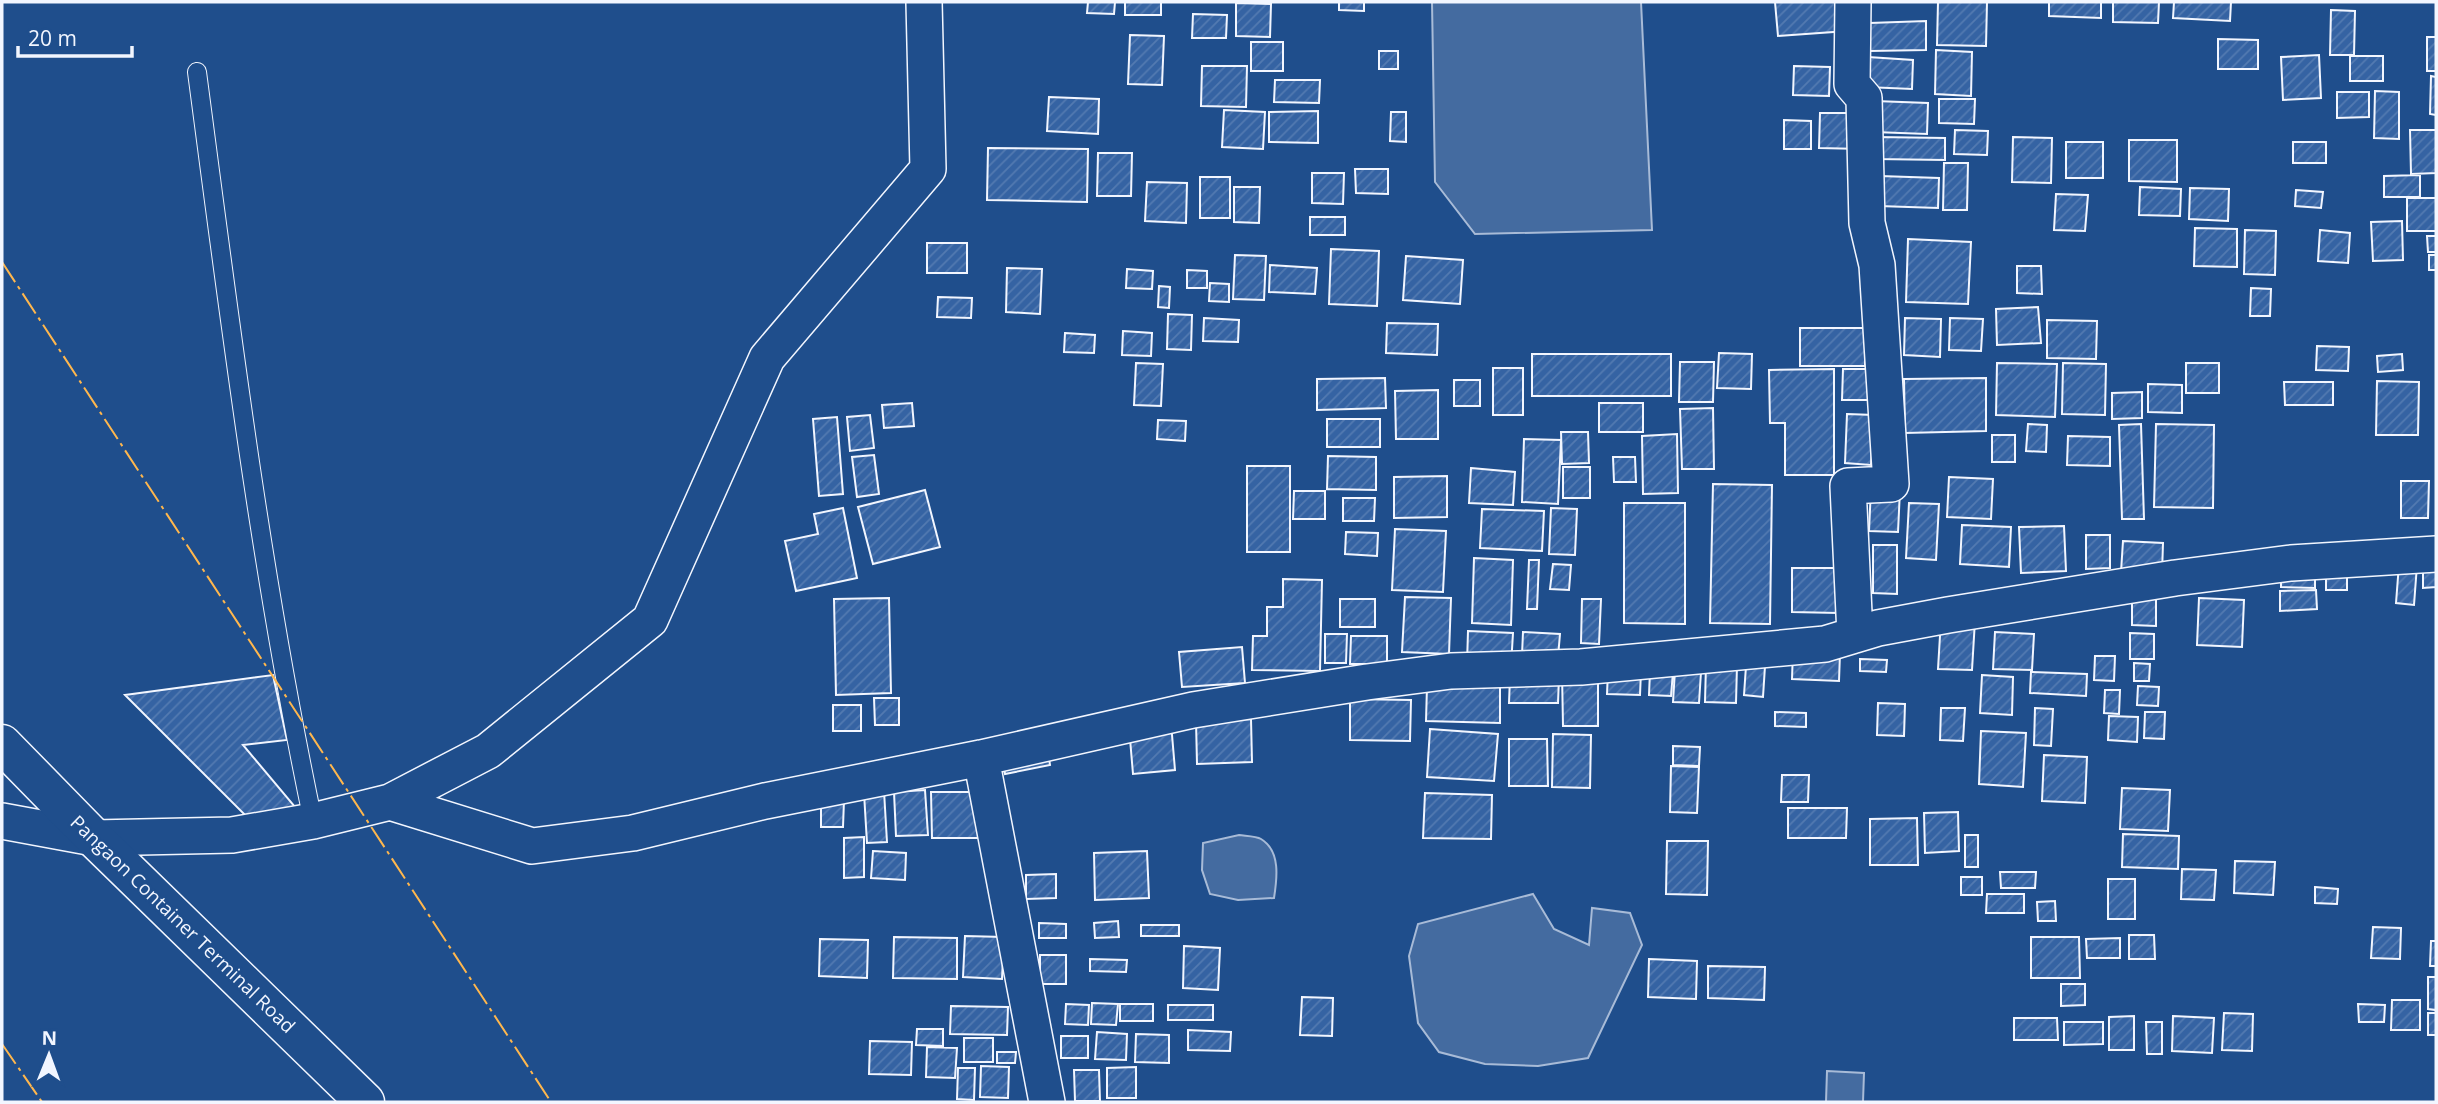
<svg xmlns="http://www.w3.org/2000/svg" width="2438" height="1104" font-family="'Open Sans',sans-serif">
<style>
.water{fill:#446ba0;stroke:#a8bbd7;stroke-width:2}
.building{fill:url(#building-hatch);stroke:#f2f6ff;stroke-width:2}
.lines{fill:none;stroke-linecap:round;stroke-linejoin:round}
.service-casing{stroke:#f2f6ff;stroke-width:20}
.minor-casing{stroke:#f2f6ff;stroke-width:38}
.trunk-casing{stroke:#f2f6ff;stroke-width:41}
.service{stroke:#1f4e8c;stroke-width:18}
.minor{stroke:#1f4e8c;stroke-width:35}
.trunk{stroke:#1f4e8c;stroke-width:38}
.power{stroke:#ffb74d;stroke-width:2;stroke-dasharray:24 5 3.5 5;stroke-linecap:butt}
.labels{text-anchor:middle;stroke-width:5;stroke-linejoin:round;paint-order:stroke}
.street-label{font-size:19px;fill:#f2f6ff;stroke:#1f4e8c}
</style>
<defs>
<pattern id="building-hatch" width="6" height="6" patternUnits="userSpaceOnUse" patternTransform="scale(1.75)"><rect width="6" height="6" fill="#3563a3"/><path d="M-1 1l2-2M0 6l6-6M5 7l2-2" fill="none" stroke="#537ab1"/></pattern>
</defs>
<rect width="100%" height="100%" fill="#1f4e8c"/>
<path class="water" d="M 1432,2 L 1641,2 L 1652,230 L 1475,234 L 1435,182 Z
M 1239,835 C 1245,836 1256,836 1261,839 C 1281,851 1277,879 1274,898 L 1238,900 L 1210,894 L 1202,870 L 1203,843 Z
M 1533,894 L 1554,929 L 1589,945 L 1592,908 L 1630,913 L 1642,945 L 1588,1058 L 1538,1066 L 1485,1064 L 1439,1052 L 1418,1023 L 1409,956 L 1418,924 Z
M 1827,1071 L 1864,1073 L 1863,1102 L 1826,1102 Z"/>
<path class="building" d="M 1088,2 L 1115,2 L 1114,14 L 1087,13 Z
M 1125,2 L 1161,2 L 1161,15 L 1125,15 Z
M 1339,2 L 1364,2 L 1364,11 L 1339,10 Z
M 1775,2 L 1845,2 L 1847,31 L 1778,36 Z
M 1938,2 L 1987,2 L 1986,46 L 1937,45 Z
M 2049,2 L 2101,2 L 2101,18 L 2049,16 Z
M 2113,2 L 2159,2 L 2158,23 L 2113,22 Z
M 2174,2 L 2231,2 L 2230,21 L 2173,18 Z
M 1236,3 L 1271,4 L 1270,37 L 1236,36 Z
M 2331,10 L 2355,11 L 2354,55 L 2330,55 Z
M 1193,14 L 1227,15 L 1226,38 L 1192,38 Z
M 1926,21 L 1926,50 L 1870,51 L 1870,23 Z
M 1130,35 L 1164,36 L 1162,85 L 1128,84 Z
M 2427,37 L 2436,37 L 2436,71 L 2427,71 Z
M 2218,39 L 2258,40 L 2258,69 L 2218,69 Z
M 1251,42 L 1283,42 L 1283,71 L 1251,71 Z
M 1936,50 L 1972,52 L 1971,96 L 1935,94 Z
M 1379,51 L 1398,51 L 1398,69 L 1379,69 Z
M 2319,55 L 2321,98 L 2283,100 L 2281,57 Z
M 2350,56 L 2383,56 L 2383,81 L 2350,81 Z
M 1868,57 L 1913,60 L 1912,89 L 1866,87 Z
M 1202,66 L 1247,66 L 1246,107 L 1201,106 Z
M 1794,66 L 1830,67 L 1829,96 L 1793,95 Z
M 2431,76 L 2436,77 L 2436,115 L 2430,114 Z
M 1275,80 L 1320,80 L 1319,103 L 1274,102 Z
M 2375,91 L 2399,92 L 2399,139 L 2374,138 Z
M 2337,92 L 2369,92 L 2369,117 L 2337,118 Z
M 1049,97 L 1099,99 L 1098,134 L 1047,131 Z
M 1939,99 L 1975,99 L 1974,124 L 1939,123 Z
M 1875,101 L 1928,103 L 1927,134 L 1874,132 Z
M 1224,110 L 1265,112 L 1263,149 L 1222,147 Z
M 1318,111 L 1318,143 L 1269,142 L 1269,112 Z
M 1391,112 L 1406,112 L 1406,142 L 1390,141 Z
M 1820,113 L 1862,113 L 1862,149 L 1819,148 Z
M 1784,120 L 1811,121 L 1811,149 L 1784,149 Z
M 1955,130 L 1988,131 L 1987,155 L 1954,154 Z
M 2410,130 L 2436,130 L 2436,173 L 2411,174 Z
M 1876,137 L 1945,138 L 1945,160 L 1876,159 Z
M 2013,137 L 2052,138 L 2051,183 L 2012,182 Z
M 2129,140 L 2177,140 L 2177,182 L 2129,181 Z
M 2066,142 L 2103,142 L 2103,178 L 2066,178 Z
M 2293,142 L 2326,142 L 2326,163 L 2293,163 Z
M 988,148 L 1088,149 L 1087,202 L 987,200 Z
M 1098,153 L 1132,153 L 1131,196 L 1097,196 Z
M 1944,163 L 1968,163 L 1967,210 L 1943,210 Z
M 1355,169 L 1388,169 L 1388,194 L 1356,193 Z
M 1312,173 L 1344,173 L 1343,204 L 1312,203 Z
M 2420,175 L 2420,197 L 2384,197 L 2384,176 Z
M 1880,176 L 1939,178 L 1938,208 L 1879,206 Z
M 1200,177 L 1230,177 L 1230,218 L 1200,218 Z
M 1147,182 L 1187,183 L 1186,223 L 1145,221 Z
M 1234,187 L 1260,187 L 1259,223 L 1234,222 Z
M 2140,187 L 2181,189 L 2180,216 L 2139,215 Z
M 2190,188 L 2229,189 L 2228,221 L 2189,219 Z
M 2296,190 L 2323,192 L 2321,208 L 2295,206 Z
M 2056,194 L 2088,195 L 2085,231 L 2054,230 Z
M 2407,198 L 2436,198 L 2436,231 L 2407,231 Z
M 1310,217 L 1345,217 L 1345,235 L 1310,235 Z
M 2402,221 L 2403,260 L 2373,261 L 2371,222 Z
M 2195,228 L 2237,229 L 2237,267 L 2194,266 Z
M 2245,230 L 2276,231 L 2275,275 L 2244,274 Z
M 2320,230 L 2350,233 L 2348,263 L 2318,261 Z
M 2427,236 L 2436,236 L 2436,252 L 2428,252 Z
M 1908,239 L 1971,242 L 1968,304 L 1906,302 Z
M 927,243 L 967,243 L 967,273 L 927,273 Z
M 1331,249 L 1379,251 L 1377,306 L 1329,304 Z
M 1235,255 L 1266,256 L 1264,300 L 1233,299 Z
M 2429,255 L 2436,255 L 2436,270 L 2429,270 Z
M 1406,256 L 1463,260 L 1460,304 L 1403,300 Z
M 1270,265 L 1317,268 L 1315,294 L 1269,292 Z
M 2017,266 L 2041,266 L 2042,294 L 2017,293 Z
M 1007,268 L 1042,269 L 1040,314 L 1006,312 Z
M 1127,269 L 1153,271 L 1152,289 L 1126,288 Z
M 1187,270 L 1207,271 L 1207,288 L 1187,288 Z
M 1210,283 L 1229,284 L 1229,302 L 1209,301 Z
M 1159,286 L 1170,287 L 1169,308 L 1158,307 Z
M 2251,288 L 2271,289 L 2270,316 L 2250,316 Z
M 938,297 L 972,298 L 971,318 L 937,317 Z
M 2038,307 L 2041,343 L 1997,345 L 1996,309 Z
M 1168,314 L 1192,315 L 1191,350 L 1167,349 Z
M 1204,318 L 1239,320 L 1238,342 L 1203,341 Z
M 1905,318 L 1941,319 L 1940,357 L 1904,355 Z
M 1950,318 L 1983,319 L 1981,351 L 1949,350 Z
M 2047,320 L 2097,321 L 2096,359 L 2047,358 Z
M 1387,323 L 1438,324 L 1437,355 L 1386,353 Z
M 1800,328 L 1865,328 L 1865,366 L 1800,366 Z
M 1123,331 L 1152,333 L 1151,356 L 1122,355 Z
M 1065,333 L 1095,335 L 1094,353 L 1064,352 Z
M 2317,346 L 2349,347 L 2348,371 L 2316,370 Z
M 1719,353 L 1752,354 L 1751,389 L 1717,388 Z
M 1532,354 L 1671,354 L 1671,396 L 1532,396 Z
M 2402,354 L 2403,370 L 2378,372 L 2377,356 Z
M 1680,362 L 1714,362 L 1713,402 L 1679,402 Z
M 1136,363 L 1163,364 L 1161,406 L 1134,405 Z
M 1997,363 L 2057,364 L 2055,417 L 1996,415 Z
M 2063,363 L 2106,364 L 2105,415 L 2062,414 Z
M 2186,363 L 2219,363 L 2219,393 L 2186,393 Z
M 1493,368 L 1523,368 L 1523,415 L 1493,415 Z
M 1834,369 L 1834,475 L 1785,475 L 1785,423 L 1770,423 L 1769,370 Z
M 1843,369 L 1869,369 L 1869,400 L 1842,400 Z
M 1385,378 L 1386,408 L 1317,410 L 1317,379 Z
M 1986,378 L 1986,431 L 1905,433 L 1904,379 Z
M 1454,380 L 1480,380 L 1480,406 L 1454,406 Z
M 2377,381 L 2419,382 L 2418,435 L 2376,435 Z
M 2284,382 L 2333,382 L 2333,405 L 2285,405 Z
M 2148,384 L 2182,385 L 2182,413 L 2148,412 Z
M 1438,390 L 1438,439 L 1396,439 L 1395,391 Z
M 2142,392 L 2142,418 L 2112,419 L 2112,393 Z
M 912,403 L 914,426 L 884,428 L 882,405 Z
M 1599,403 L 1643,403 L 1643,432 L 1599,432 Z
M 1713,408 L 1714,469 L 1682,469 L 1680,409 Z
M 1847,414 L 1874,415 L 1871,465 L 1845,463 Z
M 870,415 L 874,448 L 850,451 L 847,417 Z
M 837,417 L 843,494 L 819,496 L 813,419 Z
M 1327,419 L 1380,419 L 1380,447 L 1327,447 Z
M 1158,420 L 1186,421 L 1185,441 L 1157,439 Z
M 2028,424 L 2047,425 L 2046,452 L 2026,451 Z
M 2141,424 L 2144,519 L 2122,519 L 2119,425 Z
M 2156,424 L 2214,425 L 2213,508 L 2154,507 Z
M 1561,432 L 1588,432 L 1589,463 L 1562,464 Z
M 1677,434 L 1678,493 L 1643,494 L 1642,436 Z
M 1992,435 L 2015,435 L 2015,462 L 1992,462 Z
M 2068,436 L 2110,437 L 2110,466 L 2067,465 Z
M 1524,439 L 1561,440 L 1558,504 L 1522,502 Z
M 874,455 L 879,494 L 857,497 L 852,457 Z
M 1328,456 L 1376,457 L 1376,490 L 1327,489 Z
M 1613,457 L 1635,457 L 1636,482 L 1614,482 Z
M 1247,466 L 1290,466 L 1290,552 L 1247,552 Z
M 1563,467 L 1590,467 L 1590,498 L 1563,498 Z
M 1471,468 L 1515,472 L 1513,505 L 1469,503 Z
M 1447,476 L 1447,517 L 1394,518 L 1394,477 Z
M 1949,477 L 1993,479 L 1991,519 L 1947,517 Z
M 2401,481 L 2429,481 L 2428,518 L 2401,518 Z
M 1713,484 L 1772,485 L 1770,624 L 1710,623 Z
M 1871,488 L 1900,490 L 1898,532 L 1869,531 Z
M 925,490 L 940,547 L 873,564 L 858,507 Z
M 1294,491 L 1325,491 L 1325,519 L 1293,519 Z
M 1343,498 L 1375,498 L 1374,521 L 1343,521 Z
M 1624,503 L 1685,503 L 1685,624 L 1624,623 Z
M 1909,503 L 1939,504 L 1936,560 L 1906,558 Z
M 843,508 L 857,578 L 796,591 L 785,541 L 818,534 L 814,514 Z
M 1551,508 L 1577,509 L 1575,555 L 1549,554 Z
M 1482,509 L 1544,511 L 1542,551 L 1480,548 Z
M 1962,525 L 2011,527 L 2009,567 L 1960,564 Z
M 2064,526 L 2066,571 L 2021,573 L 2019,527 Z
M 1395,529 L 1446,531 L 1443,592 L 1392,590 Z
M 1346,532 L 1378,533 L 1377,556 L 1345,554 Z
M 2086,535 L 2110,535 L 2110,568 L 2086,569 Z
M 2123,541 L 2163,543 L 2162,574 L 2121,572 Z
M 1873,545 L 1897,545 L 1897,594 L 1873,593 Z
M 1474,558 L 1513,560 L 1511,625 L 1472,623 Z
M 1529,560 L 1539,560 L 1537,609 L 1527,609 Z
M 1553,564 L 1571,565 L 1569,590 L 1550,589 Z
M 2399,564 L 2417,565 L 2414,605 L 2396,603 Z
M 2326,566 L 2347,566 L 2347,590 L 2326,590 Z
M 1792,568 L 1838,568 L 1838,613 L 1792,612 Z
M 2281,570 L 2315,571 L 2315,588 L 2281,587 Z
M 2436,570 L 2436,587 L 2423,588 L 2423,571 Z
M 1283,579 L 1322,580 L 1320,671 L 1252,670 L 1253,636 L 1267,636 L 1267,607 L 1283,607 Z
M 2316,590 L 2317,609 L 2280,611 L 2280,591 Z
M 2132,591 L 2156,591 L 2156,626 L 2132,625 Z
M 1405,597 L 1451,598 L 1449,654 L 1402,652 Z
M 889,598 L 891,693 L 836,695 L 834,599 Z
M 2199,598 L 2244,600 L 2242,647 L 2197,645 Z
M 1340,599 L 1375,599 L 1375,627 L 1340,627 Z
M 1582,599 L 1601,599 L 1599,644 L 1581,643 Z
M 1941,619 L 1975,620 L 1972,670 L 1938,669 Z
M 1468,631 L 1513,633 L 1511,666 L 1467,664 Z
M 1523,632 L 1560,634 L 1558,657 L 1522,655 Z
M 1995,632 L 2034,634 L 2032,670 L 1993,669 Z
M 2130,633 L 2154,634 L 2154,659 L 2130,659 Z
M 1325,634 L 1347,634 L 1346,663 L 1325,663 Z
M 1351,636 L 1387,636 L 1387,664 L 1350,664 Z
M 1242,647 L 1245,683 L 1182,687 L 1179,652 Z
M 1793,650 L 1840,653 L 1839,681 L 1792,679 Z
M 2095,656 L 2115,656 L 2114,681 L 2094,680 Z
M 1860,659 L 1887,660 L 1886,672 L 1860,671 Z
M 2134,663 L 2150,664 L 2149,681 L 2134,681 Z
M 1706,664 L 1737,665 L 1736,703 L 1705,702 Z
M 1746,666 L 1765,666 L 1763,697 L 1744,695 Z
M 1675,670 L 1701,672 L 1699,703 L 1673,702 Z
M 1608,671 L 1641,671 L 1640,695 L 1607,694 Z
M 1650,671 L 1673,672 L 1671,696 L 1649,695 Z
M 2031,672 L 2087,674 L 2086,696 L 2030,693 Z
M 1562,673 L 1598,673 L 1598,726 L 1563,726 Z
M 273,675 L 287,740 L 243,745 L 301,814 L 254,824 L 125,695 Z
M 1982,675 L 2013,677 L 2012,715 L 1980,713 Z
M 1510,677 L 1559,677 L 1558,703 L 1509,703 Z
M 1427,686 L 1500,687 L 1500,723 L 1426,721 Z
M 2138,686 L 2159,687 L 2158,706 L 2137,705 Z
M 2105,690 L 2120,690 L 2119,714 L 2104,713 Z
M 874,698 L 899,698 L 899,725 L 875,725 Z
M 1350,699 L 1411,700 L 1410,741 L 1350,740 Z
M 1878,703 L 1905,704 L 1904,736 L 1877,735 Z
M 833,705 L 861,705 L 861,731 L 833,731 Z
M 1941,708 L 1965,708 L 1963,741 L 1940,740 Z
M 2035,708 L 2053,709 L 2051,746 L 2034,745 Z
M 1775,712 L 1806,713 L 1806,727 L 1775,726 Z
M 2145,712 L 2165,712 L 2164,739 L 2144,738 Z
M 2109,716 L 2138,717 L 2137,742 L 2108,740 Z
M 1251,719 L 1252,762 L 1197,764 L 1196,721 Z
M 1171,723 L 1175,770 L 1133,774 L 1129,727 Z
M 1430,729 L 1498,734 L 1494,781 L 1427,777 Z
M 1981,731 L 2026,733 L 2023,787 L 1979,784 Z
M 1553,734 L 1591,735 L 1590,788 L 1552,787 Z
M 1509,739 L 1547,739 L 1548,786 L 1509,786 Z
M 1673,746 L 1700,747 L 1699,766 L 1673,765 Z
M 1048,751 L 1050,765 L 1005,774 L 1002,760 Z
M 2044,755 L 2087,757 L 2085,803 L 2042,801 Z
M 1671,766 L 1699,767 L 1697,813 L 1670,812 Z
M 1782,775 L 1809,775 L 1808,802 L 1781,802 Z
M 2122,788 L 2170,790 L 2168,831 L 2120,829 Z
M 925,790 L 928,835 L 896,836 L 894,792 Z
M 884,791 L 887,842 L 867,843 L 864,793 Z
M 931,792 L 984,792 L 985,838 L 932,838 Z
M 1425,793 L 1492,795 L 1491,839 L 1423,838 Z
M 821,800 L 844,800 L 843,827 L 821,827 Z
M 1788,808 L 1847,808 L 1846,838 L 1788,838 Z
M 1958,812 L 1959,851 L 1925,853 L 1924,813 Z
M 1917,818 L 1918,865 L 1870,865 L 1870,819 Z
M 2123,834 L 2179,836 L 2178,869 L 2122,867 Z
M 1965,835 L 1978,835 L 1978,867 L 1965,867 Z
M 864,837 L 864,877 L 844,878 L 844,838 Z
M 1667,841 L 1708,841 L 1707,895 L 1666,894 Z
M 873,851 L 906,853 L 905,880 L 871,878 Z
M 1147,851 L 1149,898 L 1095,900 L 1094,853 Z
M 2235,861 L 2275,862 L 2273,895 L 2234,893 Z
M 2182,869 L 2216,870 L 2214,900 L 2181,899 Z
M 2000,872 L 2036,872 L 2035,888 L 2001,888 Z
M 1056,874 L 1056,898 L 1026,899 L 1026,875 Z
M 1961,877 L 1982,877 L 1982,895 L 1961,895 Z
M 2108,879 L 2135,879 L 2135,919 L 2108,919 Z
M 2315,887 L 2338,889 L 2337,904 L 2315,903 Z
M 1987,894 L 2024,894 L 2024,913 L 1986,913 Z
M 2055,901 L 2056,921 L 2038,921 L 2037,902 Z
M 1118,921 L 1119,937 L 1095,938 L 1094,923 Z
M 1039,923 L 1066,924 L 1066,938 L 1039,938 Z
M 1141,925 L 1179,925 L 1179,936 L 1141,936 Z
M 2373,927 L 2401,928 L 2400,959 L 2371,958 Z
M 2129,935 L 2154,935 L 2155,959 L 2129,959 Z
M 965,936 L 1004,937 L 1002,979 L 963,977 Z
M 894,937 L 957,938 L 957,979 L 893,978 Z
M 2031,937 L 2079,937 L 2080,978 L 2031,978 Z
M 2120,938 L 2120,958 L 2087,958 L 2086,939 Z
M 820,939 L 868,940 L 867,978 L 819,976 Z
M 2431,941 L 2436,941 L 2436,966 L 2430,966 Z
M 1184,946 L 1220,948 L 1218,990 L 1183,988 Z
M 1040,955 L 1066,955 L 1066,984 L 1040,984 Z
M 1090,959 L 1127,960 L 1126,972 L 1090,971 Z
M 1649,959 L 1697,961 L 1696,999 L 1648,997 Z
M 1708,966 L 1765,967 L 1764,1000 L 1708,998 Z
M 2428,977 L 2436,977 L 2436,1010 L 2428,1009 Z
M 2061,984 L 2085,984 L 2085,1005 L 2061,1006 Z
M 1302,997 L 1333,998 L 1332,1036 L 1300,1035 Z
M 2392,1000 L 2420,1000 L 2420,1030 L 2391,1030 Z
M 1092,1003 L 1118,1004 L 1116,1025 L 1091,1024 Z
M 1066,1004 L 1089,1005 L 1088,1025 L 1065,1024 Z
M 1120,1004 L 1153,1004 L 1153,1021 L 1120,1021 Z
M 2358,1004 L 2385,1005 L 2384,1022 L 2359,1022 Z
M 1168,1005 L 1213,1005 L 1213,1020 L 1168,1020 Z
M 951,1006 L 1008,1007 L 1007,1035 L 950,1034 Z
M 2224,1013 L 2253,1014 L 2252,1051 L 2222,1050 Z
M 2428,1013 L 2436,1013 L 2436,1035 L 2428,1035 Z
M 2134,1016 L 2134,1050 L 2109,1050 L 2109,1017 Z
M 2173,1016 L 2214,1018 L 2212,1053 L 2172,1051 Z
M 2014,1018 L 2057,1018 L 2058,1040 L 2014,1040 Z
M 2064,1022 L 2103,1022 L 2103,1044 L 2064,1045 Z
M 2146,1022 L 2162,1022 L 2162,1054 L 2147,1054 Z
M 917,1029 L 943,1029 L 943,1046 L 916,1045 Z
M 1188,1030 L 1231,1032 L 1230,1051 L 1188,1050 Z
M 1097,1032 L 1127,1034 L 1126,1060 L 1095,1059 Z
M 1136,1034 L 1169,1035 L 1169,1063 L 1135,1062 Z
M 1061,1036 L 1088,1036 L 1088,1058 L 1061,1058 Z
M 964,1038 L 993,1038 L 993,1062 L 964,1062 Z
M 870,1041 L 912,1042 L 911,1075 L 869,1074 Z
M 927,1047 L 957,1048 L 955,1078 L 926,1077 Z
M 997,1052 L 1016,1052 L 1015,1063 L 997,1063 Z
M 981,1066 L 1009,1067 L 1008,1098 L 980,1097 Z
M 1136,1067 L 1136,1098 L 1107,1098 L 1107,1068 Z
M 958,1068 L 975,1068 L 974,1100 L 957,1099 Z
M 1074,1070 L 1099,1070 L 1100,1101 L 1075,1101 Z"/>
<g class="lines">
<g class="service-casing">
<path id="service" d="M 197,72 C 230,322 261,574 313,821"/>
</g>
<g class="minor-casing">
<path id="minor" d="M 1853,2 L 1852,84 L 1864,98 L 1867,223 L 1877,265 L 1891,484 L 1848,486 L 1855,635
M 981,758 L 1047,1102
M 390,802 L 488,751 L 650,620 L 767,358 L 928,169 L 924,2
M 2,821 L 94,838 L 232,835 L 313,821 L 390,802 L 532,846 L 633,833 L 765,801 L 981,758 L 1193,710 L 1367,682 L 1451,671 L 1581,667 L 1825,644 L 1878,628 L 1948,615 L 2175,578 L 2291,563 L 2436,554"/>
</g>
<g class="trunk-casing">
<path id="trunk" d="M 2,744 L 94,838 L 365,1102"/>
</g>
<use href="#service" class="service"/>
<use href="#minor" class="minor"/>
<use href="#trunk" class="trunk"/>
<path class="power" d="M 2,262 L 551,1102
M 2,1044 L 42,1102"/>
</g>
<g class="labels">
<g class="street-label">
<text transform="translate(183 924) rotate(44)" y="7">Pangaon Container Terminal Road</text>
</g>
</g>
<rect width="2438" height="1104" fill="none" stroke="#f2f6ff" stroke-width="7"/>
<g transform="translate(49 1055) rotate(1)" stroke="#1f4e8c" stroke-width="5" paint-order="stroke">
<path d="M0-5L12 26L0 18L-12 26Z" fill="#f2f6ff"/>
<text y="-10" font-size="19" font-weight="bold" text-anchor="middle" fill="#f2f6ff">N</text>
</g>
<path d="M18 46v10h114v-10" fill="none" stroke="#f2f6ff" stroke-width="3.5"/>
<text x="28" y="46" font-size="21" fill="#f2f6ff" stroke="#1f4e8c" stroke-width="5" paint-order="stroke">20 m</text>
</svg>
